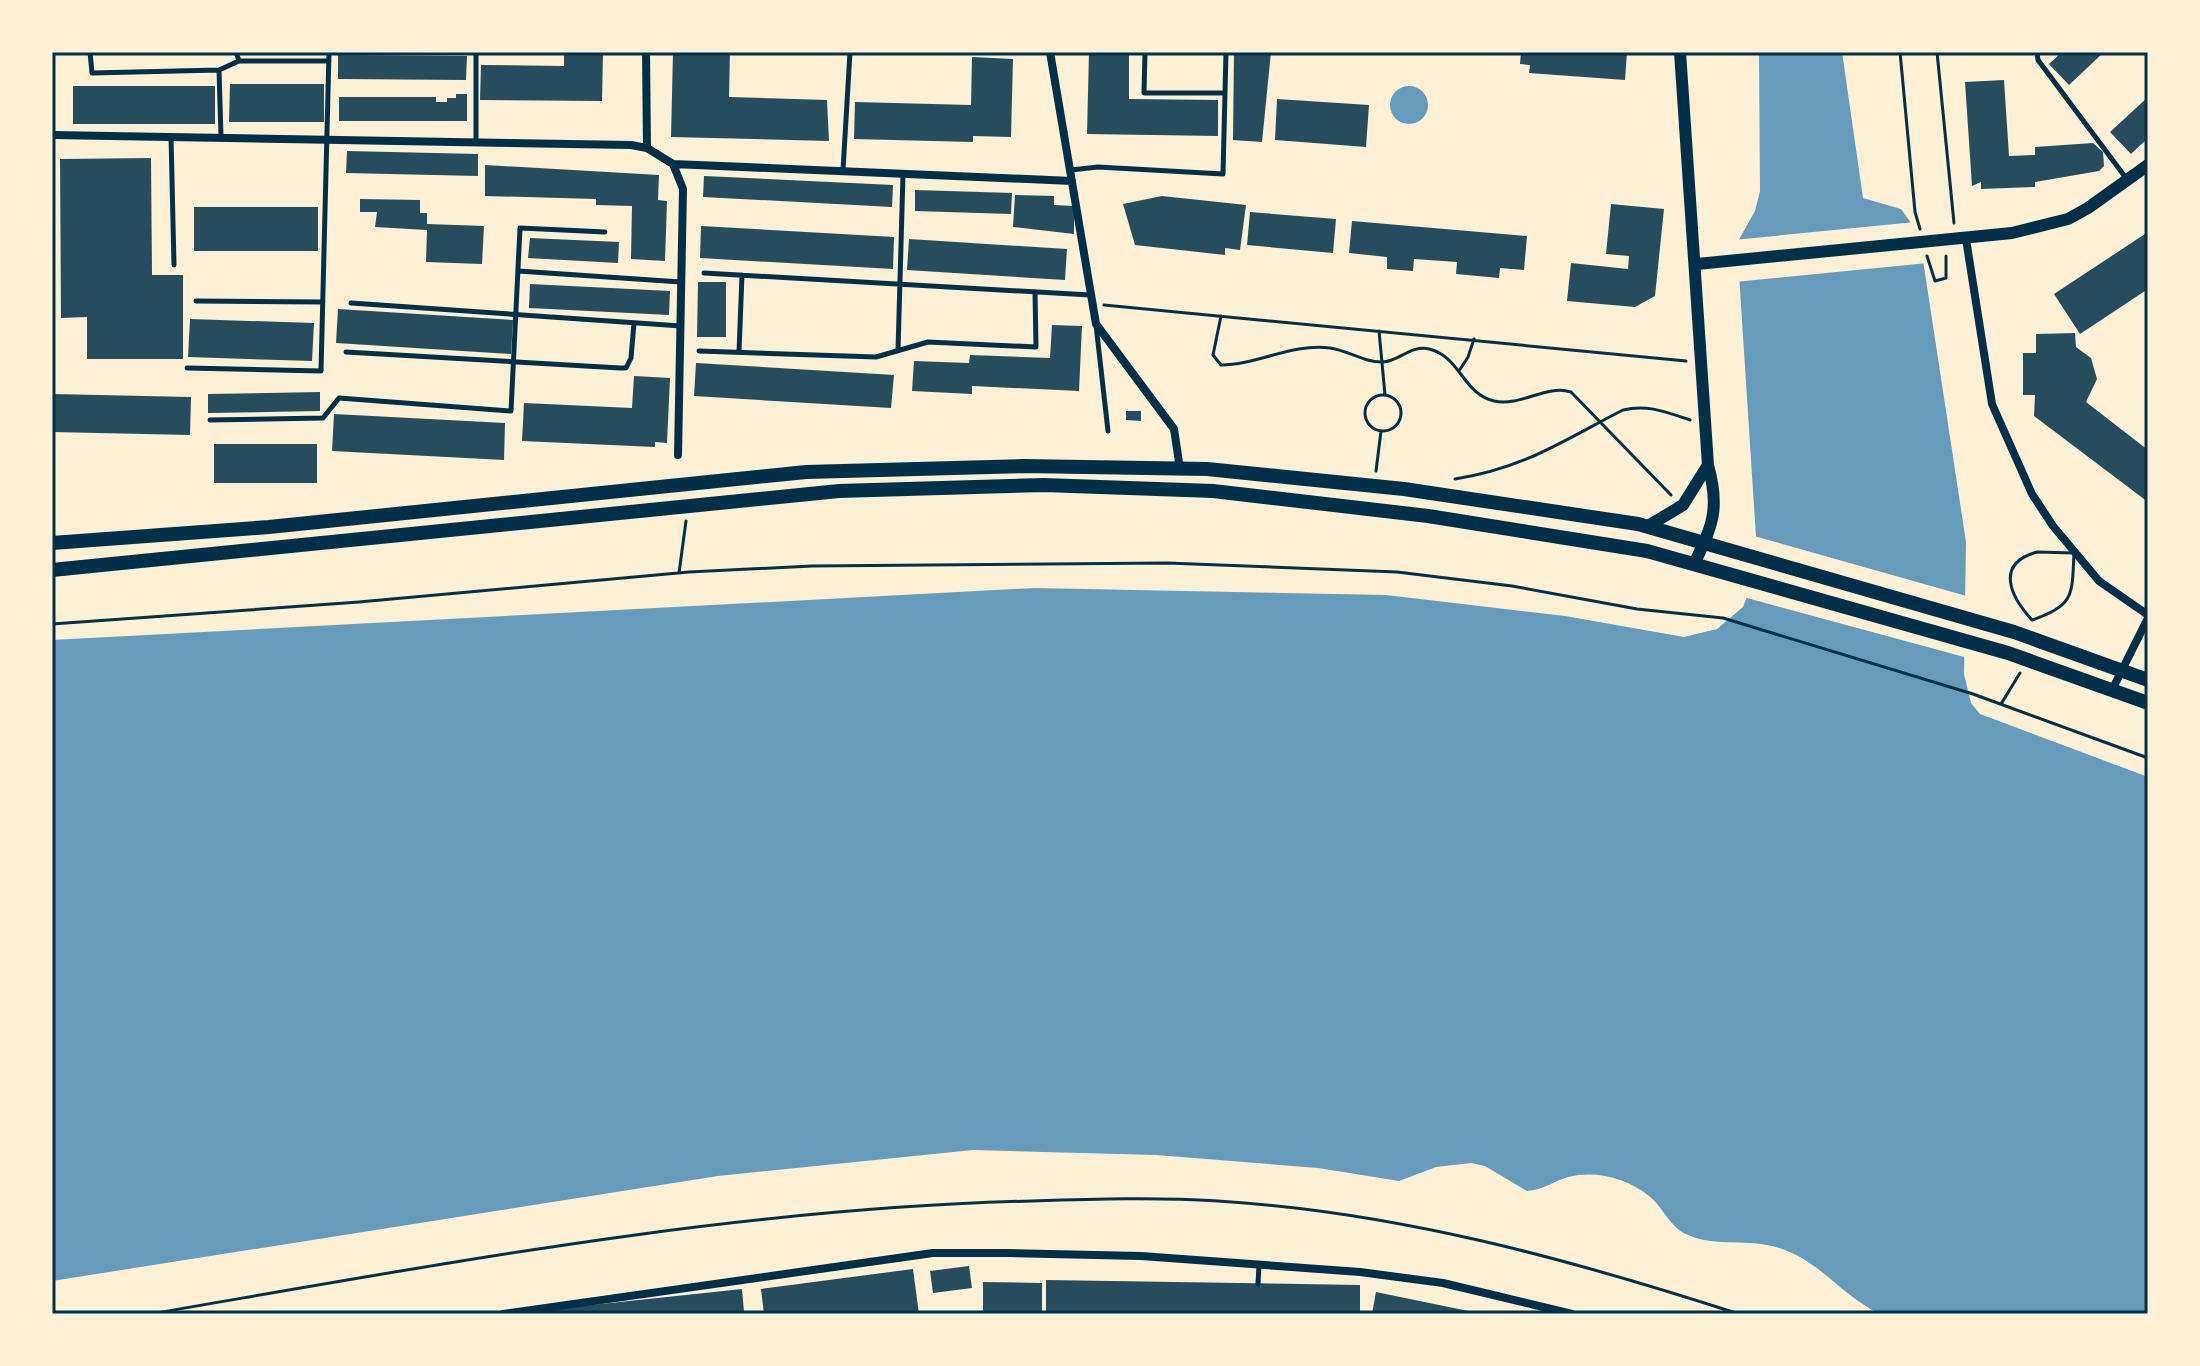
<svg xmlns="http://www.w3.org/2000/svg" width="2200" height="1366" font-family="'Varela Round',sans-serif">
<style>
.water{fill:#669bbc}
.pier{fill:#fdf0d5}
.building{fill:#264d5e}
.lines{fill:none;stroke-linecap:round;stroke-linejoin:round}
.path{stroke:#003049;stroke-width:3}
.service{stroke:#003049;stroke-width:5}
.minor{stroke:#003049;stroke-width:8}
.tertiary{stroke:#003049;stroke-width:12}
.secondary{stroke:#003049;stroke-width:14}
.neatline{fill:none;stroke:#003049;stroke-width:3}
</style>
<rect width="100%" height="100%" fill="#fdf0d5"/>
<path class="water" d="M 1759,52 L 1842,52 L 1863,198 L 1901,209 L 1919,234 L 1966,542 L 1964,674 L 1971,703 L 1980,714 L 2148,777 L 2148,1314 L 1881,1314 C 1845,1299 1824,1265 1785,1250 C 1753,1237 1717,1248 1688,1235 C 1669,1227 1664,1208 1649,1196 C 1627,1178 1596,1170 1568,1177 C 1554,1181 1543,1190 1527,1191 L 1485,1166 L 1471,1163 L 1436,1167 L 1399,1181 L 1318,1168 L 1156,1155 L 973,1150 L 718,1176 L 52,1281 L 52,640 L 1034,588 L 1386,595 L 1565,616 L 1684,637 L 1717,629 L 1743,607 L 1758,568 L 1737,243 L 1755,211 L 1760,191 Z
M1390 105a19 19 0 1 1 38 0a19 19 0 1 1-38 0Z"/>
<path class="pier" d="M 1915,222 L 1923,233 L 1928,263 L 1735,282 L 1734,240 Z
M 1754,536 L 1970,597 L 1968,658 L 1743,597 L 1754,568 Z"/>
<path class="building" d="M 564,52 L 603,52 L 602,101 L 480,100 L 481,65 L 564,66 Z
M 673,52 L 730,52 L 729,97 L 827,100 L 829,141 L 671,137 Z
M 1089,52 L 1129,52 L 1129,99 L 1218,100 L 1218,136 L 1087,134 Z
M 1234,52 L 1271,52 L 1262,142 L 1233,140 Z
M 1521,52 L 1627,52 L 1625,80 L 1529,73 L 1530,65 L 1520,64 Z
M 2062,52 L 2104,52 L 2069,85 L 2049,64 Z
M 338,55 L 467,56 L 466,80 L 338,79 Z
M 972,57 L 1013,59 L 1011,137 L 973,136 L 973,142 L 854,139 L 855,102 L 971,105 Z
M 2004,80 L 2009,156 L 2035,155 L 2035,147 L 2093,143 L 2103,152 L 2104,166 L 2099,171 L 2035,182 L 2035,187 L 1981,189 L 1981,182 L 1972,186 L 1965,82 Z
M 230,84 L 324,84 L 324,122 L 229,122 Z
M 73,86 L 215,86 L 215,124 L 73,124 Z
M 456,94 L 467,94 L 467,121 L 339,121 L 339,97 L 436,97 L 436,102 L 447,102 L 447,98 L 456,98 Z
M 2148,97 L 2148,138 L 2131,154 L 2110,132 Z
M 1277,99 L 1369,105 L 1366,147 L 1275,140 Z
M 347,151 L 478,154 L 478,176 L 346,173 Z
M 151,158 L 152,275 L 183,275 L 183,359 L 87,359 L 87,317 L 61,318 L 60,159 Z
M 485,165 L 659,175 L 658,200 L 667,201 L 665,261 L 631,259 L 632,206 L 596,205 L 596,199 L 485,196 Z
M 704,176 L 893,185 L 892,207 L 703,197 Z
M 915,190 L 1012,193 L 1011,214 L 915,211 Z
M 1015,195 L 1054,196 L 1054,205 L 1074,206 L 1074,234 L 1013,227 Z
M 1162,196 L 1246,205 L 1240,250 L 1225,248 L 1225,255 L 1135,245 L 1123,204 Z
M 360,199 L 420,200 L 420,213 L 427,213 L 427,224 L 484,226 L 482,264 L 426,262 L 427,230 L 375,227 L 377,212 L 360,212 Z
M 1611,204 L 1664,209 L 1655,296 L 1635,307 L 1567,301 L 1571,263 L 1628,269 L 1629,256 L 1606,254 Z
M 194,207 L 318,207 L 318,251 L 194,251 Z
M 1250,212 L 1336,219 L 1333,253 L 1247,245 Z
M 1352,221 L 1527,236 L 1524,270 L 1500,268 L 1499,278 L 1456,274 L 1457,262 L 1414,259 L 1413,271 L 1387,269 L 1387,257 L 1349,253 Z
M 701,226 L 894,237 L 893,269 L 700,258 Z
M 2148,232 L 2148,289 L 2080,334 L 2054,294 Z
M 530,238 L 619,242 L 618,263 L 528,258 Z
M 909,239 L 1067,249 L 1065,280 L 907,270 Z
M 698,282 L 726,282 L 726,337 L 697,337 Z
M 530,284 L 670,291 L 669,315 L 529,308 Z
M 338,309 L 513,320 L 511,354 L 336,343 Z
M 190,319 L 314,323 L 312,361 L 188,357 Z
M 1052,325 L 1082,326 L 1079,391 L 972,386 L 972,394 L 912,391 L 914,361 L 969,363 L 970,355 L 1050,358 Z
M 2075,333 L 2076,347 L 2091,358 L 2097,379 L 2086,402 L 2148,450 L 2148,502 L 2034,416 L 2035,395 L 2023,395 L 2023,353 L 2036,353 L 2036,334 Z
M 696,363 L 894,375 L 891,408 L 694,396 Z
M 634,376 L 670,378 L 667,443 L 655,442 L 655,447 L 522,441 L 524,403 L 632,408 Z
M 320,392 L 320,411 L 208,413 L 208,394 Z
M 52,394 L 191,397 L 190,435 L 52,432 Z
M 1126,411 L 1141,411 L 1141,421 L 1126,420 Z
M 334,414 L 505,423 L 504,460 L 332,451 Z
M 214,444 L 317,444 L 317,483 L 214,483 Z
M 969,1266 L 972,1288 L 933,1293 L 930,1271 Z
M 913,1269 L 919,1314 L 764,1314 L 761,1289 Z
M 1046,1280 L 1360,1285 L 1360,1314 L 1046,1314 Z
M 983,1282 L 1042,1283 L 1042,1314 L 983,1314 Z
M 742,1289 L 744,1312 L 526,1314 L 526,1312 Z
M 1376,1292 L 1478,1313 L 1478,1314 L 1372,1314 Z"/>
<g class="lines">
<path class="path" d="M 1900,52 L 1915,212 L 1920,229
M 1937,52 L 1954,223
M 1927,256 L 1935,281 L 1946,278 L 1946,256
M 1104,305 L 1686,361
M 1221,316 L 1213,355 L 1221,365 C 1257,365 1292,343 1330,348 C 1347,350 1365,363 1383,362 C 1400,361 1410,345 1429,349 C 1460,356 1463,394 1494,401 C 1521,407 1546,384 1571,392 L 1671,495
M 1379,331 L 1385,395
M 1459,371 L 1468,357 L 1474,339
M1365 413a18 18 0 1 1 36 0a18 18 0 1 1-36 0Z
M 1376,471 L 1381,431
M 1455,479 C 1525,468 1562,441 1623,410 C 1647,404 1666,412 1690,420
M 2037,552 L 2074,553 C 2072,594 2075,606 2032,620 C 2011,597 1994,564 2037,552 Z
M 679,573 L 686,521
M 52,624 L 359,602 L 689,572 L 812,566 L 1167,563 L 1397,572 L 1512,586 L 1637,609 L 1723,618 L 1973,694 L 2148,758
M 2001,704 L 2020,673
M 150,1314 C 442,1264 735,1208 1032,1201 C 1094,1199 1156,1197 1218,1201 C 1398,1212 1569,1259 1739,1314"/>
<path class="service" d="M 90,52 L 92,73 L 219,70 L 239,61 L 329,61
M 236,52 L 239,61
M 476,52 L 476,140
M 1145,52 L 1144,93 L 1225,93
M 2037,52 L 2038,60 L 2126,178
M 219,70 L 221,136
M 171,136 L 174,265
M 843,170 L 850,52
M 1071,170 L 1098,167 L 1223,174 L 1226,52
M 518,271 L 681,282
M 704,273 L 1090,295
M 196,301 L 323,302
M 351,303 L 681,326
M 1096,325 L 1108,431
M 699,351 L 876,357 L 928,342 L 1036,347 L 1035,292
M 898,351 L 903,174
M 346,352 L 620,368 L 626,368 L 631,358 L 634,323
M 739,352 L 742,275
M 187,368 L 321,371 L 329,52
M 210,420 L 323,418 L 339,398 L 511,411 L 520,228 L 605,232
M 1258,1284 L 1259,1265"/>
<path class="minor" d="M 646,52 L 647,148
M 1050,52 L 1096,324 L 1174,429 L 1180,469
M 52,135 L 631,145 L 647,148 L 673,164 L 1072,181
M 673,164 L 683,189 L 678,455
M 1966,239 L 1992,404 L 2032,494 L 2053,526 L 2099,581 L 2148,615
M 2112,690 L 2148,618
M 503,1314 L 933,1253 L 1008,1253 L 1141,1256 L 1360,1272 L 1443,1283 L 1572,1314"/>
<path class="tertiary" d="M 1680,52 L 1708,465 C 1720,508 1713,525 1694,564
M 1697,264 L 2012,233 L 2068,219 L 2088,208 L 2148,165
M 1648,526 L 1683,505 L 1708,465"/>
<path class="secondary" d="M 52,543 L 269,527 L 806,472 L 1024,466 L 1207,469 L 1404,489 L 1638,524 L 2014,632 L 2148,680
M 52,570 L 839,491 L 1044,485 L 1213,491 L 1428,516 L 1647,551 L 2008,653 L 2148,703"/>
</g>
<rect width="2200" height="1366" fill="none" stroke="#fdf0d5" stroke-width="108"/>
<rect x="54" y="54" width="2092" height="1258" class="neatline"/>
</svg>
